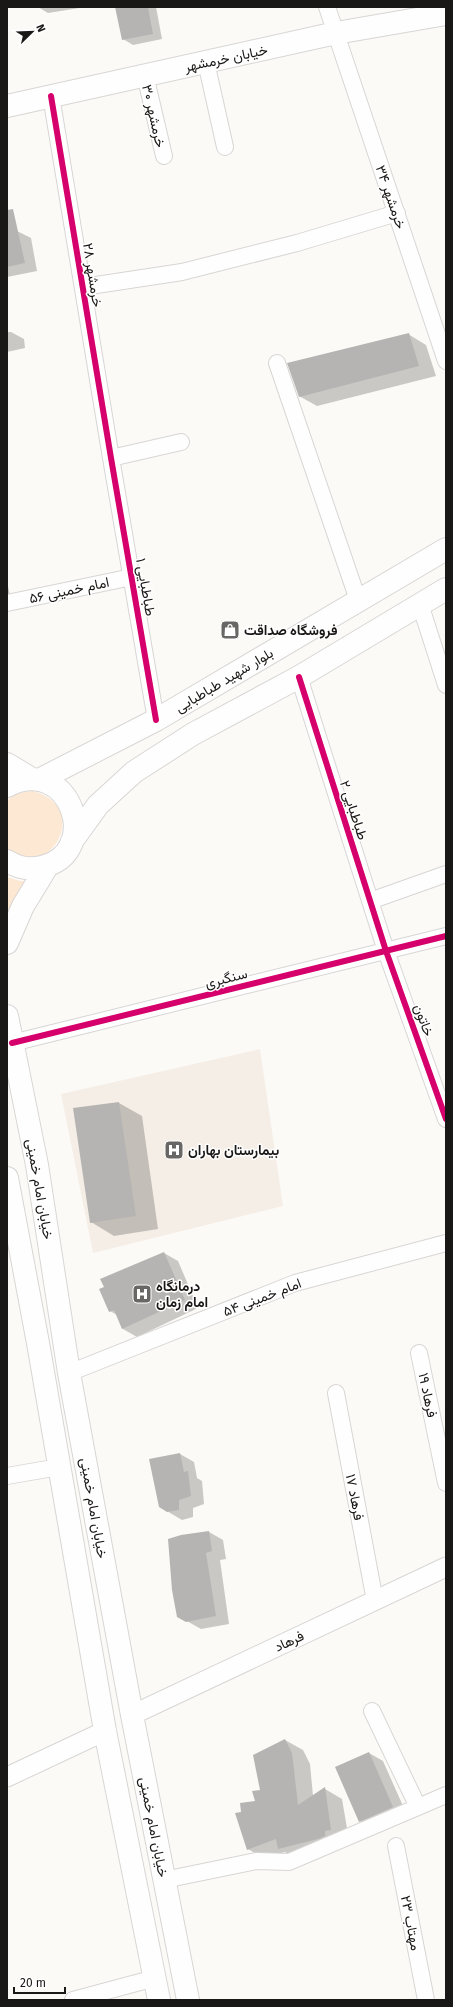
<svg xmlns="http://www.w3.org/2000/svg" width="453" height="2007" font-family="'Fira Sans',Vazirmatn,sans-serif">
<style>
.built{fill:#f5eee6}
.green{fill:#fce8d3}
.shadow{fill:#0003}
.building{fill:#b6b4b2}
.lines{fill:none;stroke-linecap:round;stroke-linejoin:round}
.minor-casing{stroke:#d8d6d4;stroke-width:18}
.tertiary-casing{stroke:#d8d6d4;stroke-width:21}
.secondary-casing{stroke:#d8d6d4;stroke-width:24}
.minor{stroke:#fffefe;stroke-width:16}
.tertiary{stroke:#fffefe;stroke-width:19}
.secondary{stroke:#fffefe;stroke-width:22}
.cycleway-casing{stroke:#fff;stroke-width:8}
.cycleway{stroke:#d6006c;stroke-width:6}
.labels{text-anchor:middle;stroke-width:3;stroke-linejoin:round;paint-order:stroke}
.street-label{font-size:14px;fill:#1a1817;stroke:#fff}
.poi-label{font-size:14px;font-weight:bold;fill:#1a1817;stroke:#fff;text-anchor:start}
</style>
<rect width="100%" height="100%" fill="#fcfaf7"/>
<path class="built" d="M 260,1049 L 283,1206 L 93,1253 L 61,1094 Z"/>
<path class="green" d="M 32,791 C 94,806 49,886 7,848 L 7,801 C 14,794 22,792 32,791 Z
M 7,877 L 20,881 L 32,881 L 7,923 Z"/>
<path class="shadow" d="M 38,7 L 86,7 L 48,13 Z
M 117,7 L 156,7 L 162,39 L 133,45 L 123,39 Z
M 17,231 L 31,238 L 37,271 L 7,277 L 7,233 Z
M 7,332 L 11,332 L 24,339 L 25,348 L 7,352 Z
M 408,334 L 426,345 L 436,376 L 317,406 L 299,396 Z
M 7,581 L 10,596 L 7,597 Z
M 119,1103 L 142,1116 L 158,1229 L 114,1236 L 91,1222 Z
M 164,1253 L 178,1261 L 198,1308 L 137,1337 L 123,1329 L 117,1315 L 110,1311 Z
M 180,1454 L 194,1462 L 197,1478 L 202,1481 L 204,1504 L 193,1508 L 193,1517 L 182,1520 L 160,1507 Z
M 209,1532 L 223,1540 L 226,1559 L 220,1560 L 229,1624 L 201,1629 L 178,1616 L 181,1536 Z
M 285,1740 L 303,1750 L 310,1764 L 313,1796 L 325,1789 L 342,1799 L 349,1840 L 297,1859 L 285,1852 L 265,1859 L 248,1849 L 242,1813 L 257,1802 Z
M 369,1753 L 383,1761 L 407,1815 L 374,1829 L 360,1821 Z"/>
<path class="building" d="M 115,7 L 148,7 L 153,34 L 122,40 Z
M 13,209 L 25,263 L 7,267 L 7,210 Z
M 409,333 L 419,366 L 299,397 L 287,363 Z
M 119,1102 L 136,1216 L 90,1223 L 73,1108 Z
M 164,1252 L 185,1300 L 122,1329 L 114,1310 L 109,1312 L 99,1289 L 104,1287 L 100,1279 Z
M 180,1453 L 184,1472 L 188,1471 L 191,1496 L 179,1500 L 179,1510 L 167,1512 L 159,1507 L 149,1459 Z
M 209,1531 L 212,1551 L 206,1553 L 216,1616 L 186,1622 L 177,1617 L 172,1590 L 168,1539 L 181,1535 Z
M 285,1739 L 292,1753 L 298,1805 L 325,1787 L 331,1830 L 325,1831 L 325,1836 L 318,1839 L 278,1849 L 276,1839 L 247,1850 L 235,1813 L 241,1812 L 240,1803 L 255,1801 L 252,1791 L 260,1790 L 253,1755 Z
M 369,1752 L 393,1807 L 359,1822 L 335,1767 Z"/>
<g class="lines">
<g class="minor-casing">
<path id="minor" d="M 327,7 L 446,361
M 206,62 L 225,147
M 145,75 L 164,156
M 51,96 L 111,458 L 156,720
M 83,287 L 182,272 L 297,243 L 397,213
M 277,363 L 358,600
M 111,458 L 181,442
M 7,603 L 132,577
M 420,604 L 446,685
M 299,677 L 386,951 L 446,1119
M 370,901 L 446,874
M 12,1043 L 446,936
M 419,1353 L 446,1483
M 69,1373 L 295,1283 L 446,1243
M 336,1393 L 375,1601
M 7,1476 L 59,1467
M 418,1807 L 446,1795
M 396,1846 L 426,2000
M 164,1880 L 256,1861 L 289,1862 L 418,1807 L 372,1711
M 73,2000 L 155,1978"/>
</g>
<g class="tertiary-casing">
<path id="tertiary" d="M 132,1715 L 446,1567
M 7,1777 L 105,1731"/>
</g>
<g class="secondary-casing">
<path id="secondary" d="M 7,106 L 336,33 L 446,14
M 7,764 L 32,779
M 39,780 L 156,720 L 446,549
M 7,786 C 70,753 104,852 42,867 C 30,870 18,868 7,861
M 72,841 L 98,805 L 134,772 L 193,734 L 299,677 L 446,589
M 7,943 L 23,906 L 48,865
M 7,1016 L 37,1165 L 69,1373 L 132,1715 L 188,2000
M 7,1178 L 38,1343 L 105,1731 L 159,2000"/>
</g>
<use href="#minor" class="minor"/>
<use href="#tertiary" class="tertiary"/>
<use href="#secondary" class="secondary"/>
<g class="cycleway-casing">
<path id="cycleway" d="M 51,96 L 111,458 L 156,720
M 299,677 L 386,951 L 446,1119
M 12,1043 L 446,936"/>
</g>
<use href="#cycleway" class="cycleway"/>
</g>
<defs>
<g id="shop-square" transform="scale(1)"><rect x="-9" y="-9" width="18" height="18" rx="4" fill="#696765" stroke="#fff"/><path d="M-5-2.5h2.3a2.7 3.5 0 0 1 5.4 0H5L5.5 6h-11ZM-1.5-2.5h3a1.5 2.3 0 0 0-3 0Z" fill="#fff"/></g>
<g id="hospital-square" transform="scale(1)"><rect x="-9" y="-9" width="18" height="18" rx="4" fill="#696765" stroke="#fff"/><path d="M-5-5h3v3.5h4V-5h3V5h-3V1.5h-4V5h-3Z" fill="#fff"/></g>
</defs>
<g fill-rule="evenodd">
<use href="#shop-square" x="230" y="630"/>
<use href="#hospital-square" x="174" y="1150"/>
<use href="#hospital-square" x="142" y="1294"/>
</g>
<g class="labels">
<g class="street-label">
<text transform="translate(226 58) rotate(-12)" y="5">خیابان خرمشهر</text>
<text transform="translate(154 116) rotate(77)" y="5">خرمشهر ۳۰</text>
<text transform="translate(391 197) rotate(71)" y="5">خرمشهر ۳۴</text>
<text transform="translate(93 275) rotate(81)" y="5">خرمشهر ۲۸</text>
<text transform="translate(146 587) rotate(80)" y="5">طباطبایی ۱</text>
<text transform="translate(69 590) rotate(-12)" y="5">امام خمینی ۵۶</text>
<text transform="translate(224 680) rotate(-31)" y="5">بلوار شهید طباطبایی</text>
<text transform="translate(354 810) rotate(72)" y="5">طباطبایی ۲</text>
<text transform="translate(226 978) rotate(-14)" y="5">سنگبری</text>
<text transform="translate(424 1020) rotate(70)" y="5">خاتون</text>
<text transform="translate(40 1189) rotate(80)" y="5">خیابان امام خمینی</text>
<text transform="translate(262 1297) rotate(-21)" y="5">امام خمینی ۵۴</text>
<text transform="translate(428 1395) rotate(78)" y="5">فرهاد ۱۹</text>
<text transform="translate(355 1497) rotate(79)" y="5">فرهاد ۱۷</text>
<text transform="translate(94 1508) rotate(80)" y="5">خیابان امام خمینی</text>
<text transform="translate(289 1641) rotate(-25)" y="5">فرهاد</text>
<text transform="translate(154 1827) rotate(79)" y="5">خیابان امام خمینی</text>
<text transform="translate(411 1923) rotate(79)" y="5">مهتاب ۲۳</text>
</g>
<g class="poi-label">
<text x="244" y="635">فروشگاه صداقت</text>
<text x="188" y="1155">بیمارستان بهاران</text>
<text x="156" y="1291">درمانگاه<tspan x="156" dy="16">امام زمان</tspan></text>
</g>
</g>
<rect width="453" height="2007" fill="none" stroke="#1a1817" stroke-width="16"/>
<g transform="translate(32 32) rotate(67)" stroke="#ffffff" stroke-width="3" paint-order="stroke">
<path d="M0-3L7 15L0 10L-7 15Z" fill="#1a1817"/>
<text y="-6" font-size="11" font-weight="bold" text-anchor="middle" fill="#1a1817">N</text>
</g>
<path d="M14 1987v6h51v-6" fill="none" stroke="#1a1817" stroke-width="2"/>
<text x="20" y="1987" font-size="12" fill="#1a1817" stroke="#ffffff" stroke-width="3" paint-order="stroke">20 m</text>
</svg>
